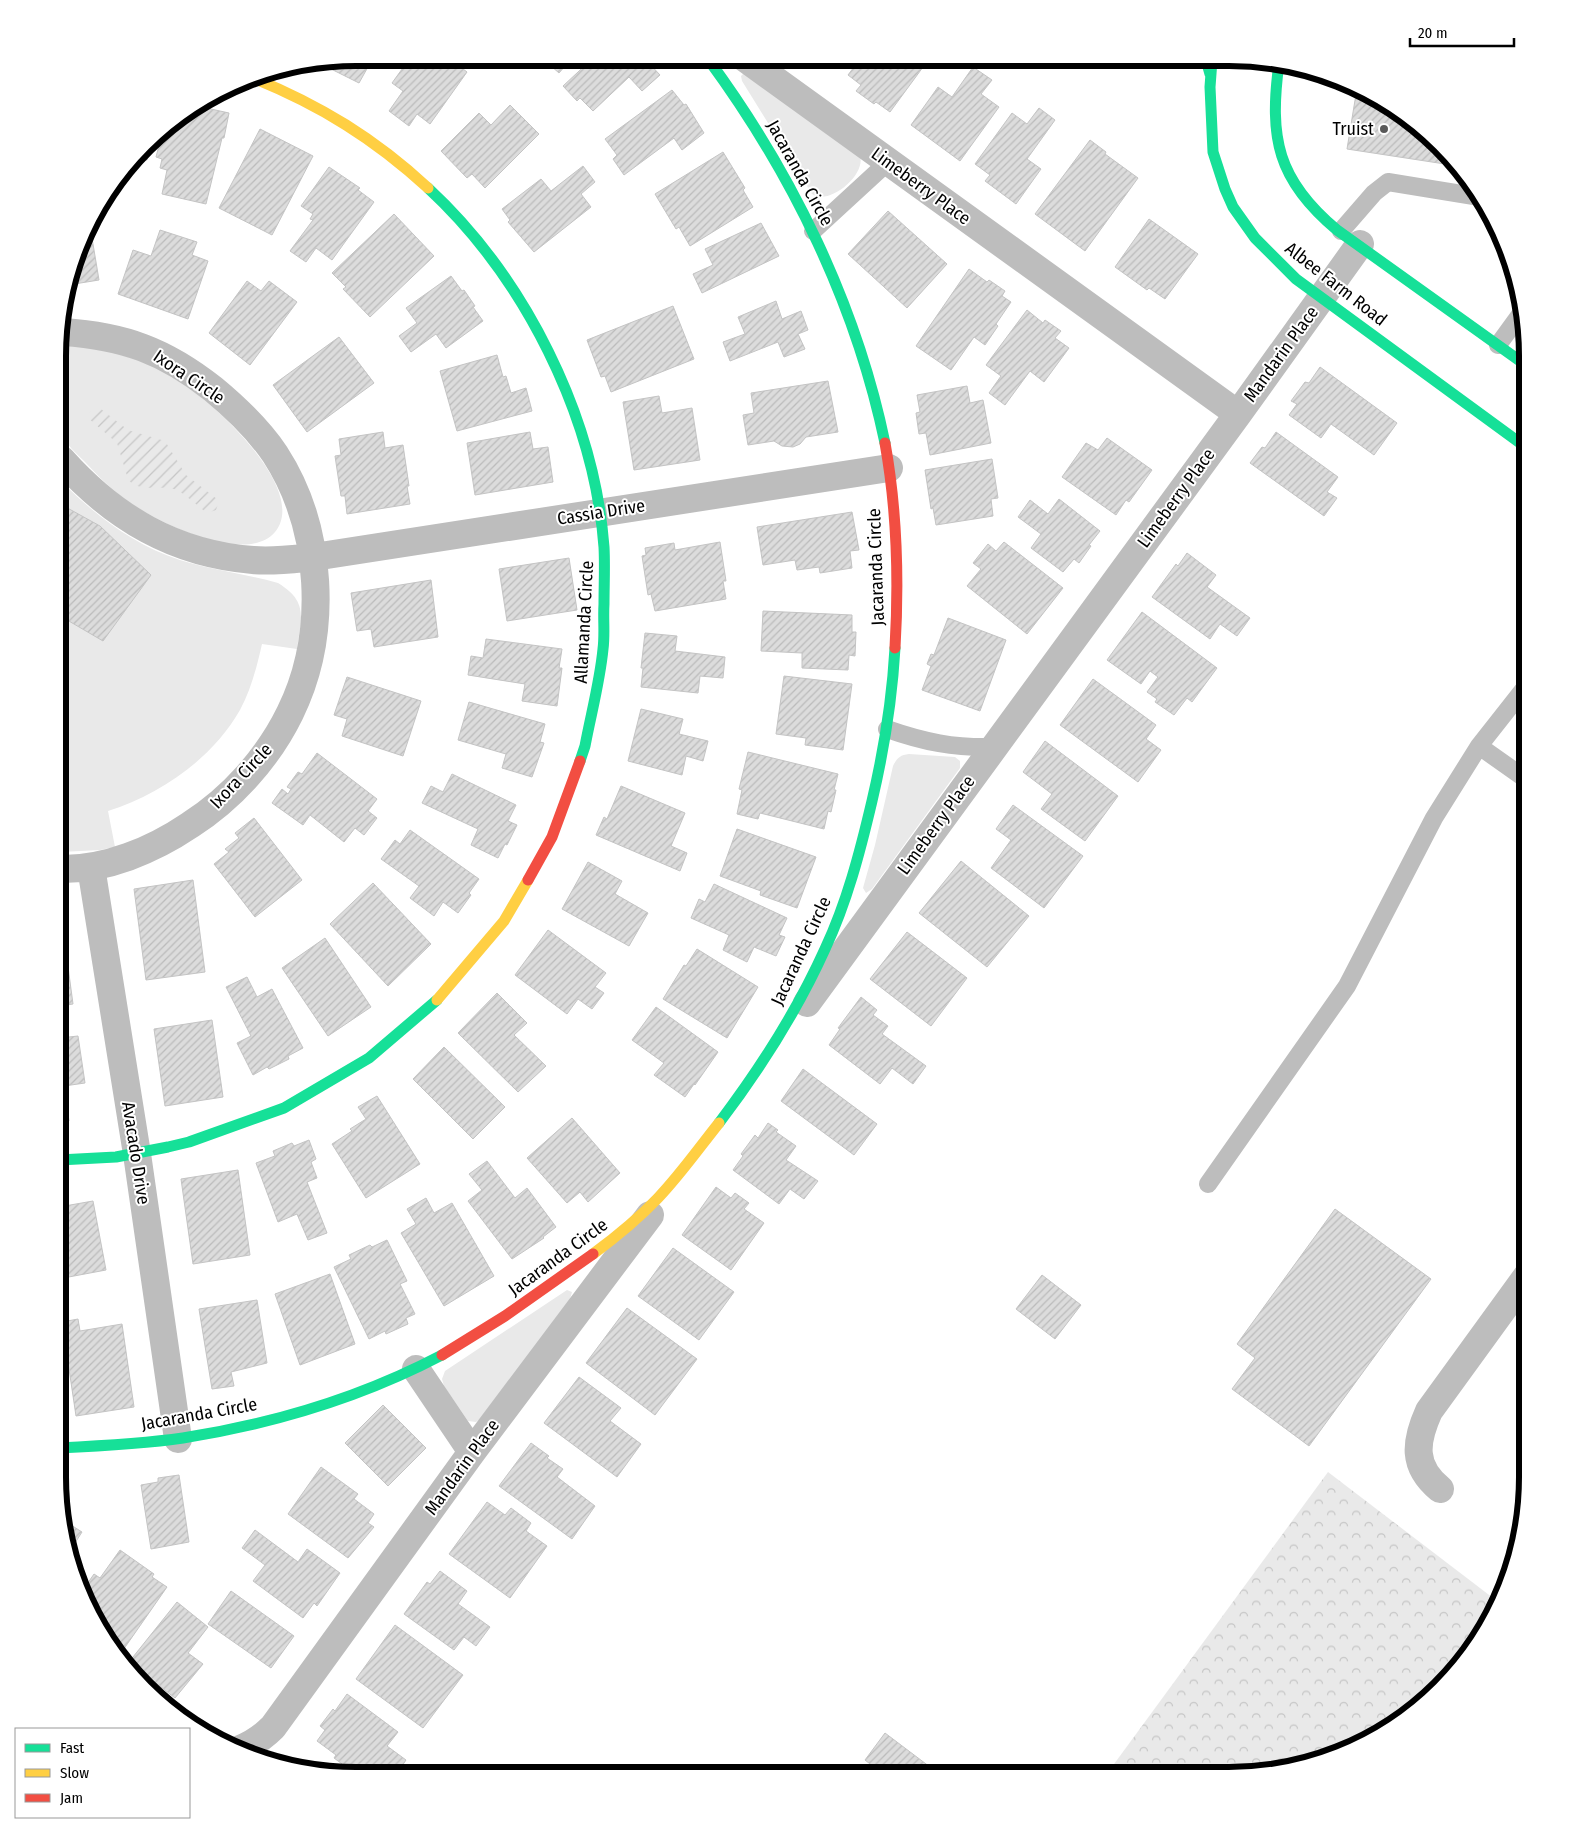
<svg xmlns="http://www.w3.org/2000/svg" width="1585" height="1833" font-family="'Fira Sans Condensed',sans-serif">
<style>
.grass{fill:#e9e9e9}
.forest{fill:url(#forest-crowns)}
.garden{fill:url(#garden-furrows)}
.building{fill:url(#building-hatch);stroke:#c4c4c4}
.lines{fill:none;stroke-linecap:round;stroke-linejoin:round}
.lane{stroke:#bdbdbd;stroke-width:18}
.street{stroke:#bdbdbd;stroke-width:28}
.fast{stroke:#16e098;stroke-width:11}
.slow{stroke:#ffcf43;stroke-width:11}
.jam{stroke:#f24e42;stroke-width:11}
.poi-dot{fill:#595959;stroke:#fff;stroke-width:2}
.labels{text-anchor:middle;stroke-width:4;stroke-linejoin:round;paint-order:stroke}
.poi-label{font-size:18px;fill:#000;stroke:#fff;text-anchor:end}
.street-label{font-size:18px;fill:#000;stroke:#fff}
.rim{fill:none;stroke:#000;stroke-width:6}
</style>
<defs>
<pattern id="forest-crowns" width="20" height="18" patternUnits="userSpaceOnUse" patternTransform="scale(1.25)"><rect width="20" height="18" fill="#e9e9e9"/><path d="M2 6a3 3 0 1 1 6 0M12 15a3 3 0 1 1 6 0" fill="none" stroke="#c6c6c6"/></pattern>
<pattern id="garden-furrows" width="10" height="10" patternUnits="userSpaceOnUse" patternTransform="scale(1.25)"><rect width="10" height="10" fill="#e9e9e9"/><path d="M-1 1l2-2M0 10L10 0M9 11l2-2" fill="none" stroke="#c6c6c6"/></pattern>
<pattern id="building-hatch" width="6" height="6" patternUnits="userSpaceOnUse" patternTransform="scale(1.25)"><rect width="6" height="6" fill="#dcdcdc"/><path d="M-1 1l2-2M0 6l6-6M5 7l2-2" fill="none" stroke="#bbb"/></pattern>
</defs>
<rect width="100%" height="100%" fill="#fff"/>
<path class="grass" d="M 744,73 L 860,156 C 866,175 829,206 812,194 L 742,81 L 741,76 Z
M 76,345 C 99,348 125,353 146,362 C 164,371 182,382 197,394 C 226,416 307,493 275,532 C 246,566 157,522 129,502 C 112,490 98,476 84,461 C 77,454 65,444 63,434 C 61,428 63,418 63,412 C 63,390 63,369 63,347 Z
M 62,482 C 96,516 134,545 180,560 C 212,570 246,574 278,583 C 309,602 301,618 297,649 L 262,644 C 257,666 251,690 240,710 C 212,759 161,794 108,811 L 115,847 L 100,850 L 61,852 Z
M 909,754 L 955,757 L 960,761 L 960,768 L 872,889 L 866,893 L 863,888 L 875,845 L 893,766 C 897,758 900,755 909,754 Z
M 567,1290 L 572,1292 L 570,1299 L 480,1419 L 476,1422 L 468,1421 L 444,1386 L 442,1379 L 445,1371 Z"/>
<path class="forest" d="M 1328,1472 L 1497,1601 L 1477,1642 L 1440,1688 L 1378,1735 L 1306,1765 L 1248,1775 L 1106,1775 Z"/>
<path class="garden" d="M 94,409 L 101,409 L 128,430 L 165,441 L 186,475 L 217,499 L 218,504 L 216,510 L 207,513 C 199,507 182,491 174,489 C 160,485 137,493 128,479 L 117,443 L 88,418 L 90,412 Z"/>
<path class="building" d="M 357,57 L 373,58 L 359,83 L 325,66 L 326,63 Z
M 410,58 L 414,58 L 424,65 L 429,58 L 457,58 L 454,62 L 467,72 L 430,124 L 417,114 L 409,126 L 389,111 L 403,91 L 392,83 Z
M 542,58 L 572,58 L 559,73 Z
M 593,58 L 647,58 L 648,60 L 647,61 L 660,75 L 642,91 L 629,77 L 593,111 L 580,98 L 577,101 L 563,86 Z
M 860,59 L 872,59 L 878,63 L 881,59 L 921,59 L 926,63 L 890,112 L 876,102 L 874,104 L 856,91 L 861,85 L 848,75 Z
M 973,67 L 992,80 L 981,94 L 999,107 L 960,161 L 911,125 L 938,87 L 952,97 Z
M 1357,88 L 1395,108 L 1453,159 L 1458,166 L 1347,149 Z
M 672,90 L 684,105 L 686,104 L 704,133 L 682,150 L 674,138 L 624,175 L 613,159 L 617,155 L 605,139 Z
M 510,105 L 539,134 L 485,188 L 472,174 L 467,178 L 441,151 L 479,113 L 491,125 Z
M 202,107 L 229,113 L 224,138 L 222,138 L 206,204 L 162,194 L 167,170 L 160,168 L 162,159 L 156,157 L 163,130 Z
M 1039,108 L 1055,120 L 1027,159 L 1041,169 L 1016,204 L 985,181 L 990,175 L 975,164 L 1012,113 L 1027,124 Z
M 260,129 L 313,156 L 272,235 L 219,208 Z
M 1090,140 L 1106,152 L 1105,154 L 1138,178 L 1085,251 L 1035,214 Z
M 149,145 L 147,160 L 137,159 Z
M 723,152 L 745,188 L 743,190 L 753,207 L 690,246 L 679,227 L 676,229 L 655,194 Z
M 583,166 L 595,182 L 581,194 L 591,207 L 534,252 L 508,222 L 510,220 L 502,209 L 541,179 L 551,191 Z
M 329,167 L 360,188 L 358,190 L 374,202 L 332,260 L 316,248 L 306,262 L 290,251 L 313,220 L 310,219 L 313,214 L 301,206 Z
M 888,211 L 947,264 L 907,308 L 848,254 Z
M 394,214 L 434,256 L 370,317 L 343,289 L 346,287 L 332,273 Z
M 1149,219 L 1198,254 L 1165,299 L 1149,288 L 1147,290 L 1115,267 Z
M 761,223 L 779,256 L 702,293 L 693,274 L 713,265 L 705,249 Z
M 90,226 L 99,280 L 68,285 Z
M 160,230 L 197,242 L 192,255 L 208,261 L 188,319 L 118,294 L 133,250 L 151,256 Z
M 969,269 L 987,282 L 989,280 L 1005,291 L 1002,296 L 1011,302 L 996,324 L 998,326 L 985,345 L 974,337 L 951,370 L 916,346 Z
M 451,276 L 462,291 L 464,290 L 475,306 L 473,307 L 483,321 L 446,348 L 436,334 L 411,352 L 399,336 L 417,323 L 406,308 Z
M 247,281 L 261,291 L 269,281 L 297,302 L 250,365 L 209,333 Z
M 776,301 L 782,319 L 801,311 L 808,330 L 798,334 L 805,349 L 784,357 L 778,342 L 730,361 L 723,342 L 745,334 L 738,317 Z
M 673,306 L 694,359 L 611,392 L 605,376 L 601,377 L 587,340 Z
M 1027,310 L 1043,323 L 1045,320 L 1061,331 L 1055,338 L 1069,348 L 1044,382 L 1030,371 L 1005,405 L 989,393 L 1001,376 L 986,365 Z
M 339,337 L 374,383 L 307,432 L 273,385 Z
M 497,355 L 503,377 L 506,376 L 511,393 L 526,388 L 532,411 L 457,431 L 440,371 Z
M 1320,367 L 1397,423 L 1374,455 L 1331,424 L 1321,438 L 1289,415 L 1297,404 L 1291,401 L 1305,382 L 1309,383 Z
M 828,381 L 838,432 L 806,437 L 800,444 L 793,447 L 782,446 L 774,441 L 748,445 L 743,415 L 754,413 L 751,393 Z
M 967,386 L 970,403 L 983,400 L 991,443 L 930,455 L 926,433 L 919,434 L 916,413 L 920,412 L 917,395 Z
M 659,396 L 662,413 L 692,408 L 700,460 L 634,470 L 623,402 Z
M 383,432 L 385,448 L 403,445 L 409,486 L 407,486 L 410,504 L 347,514 L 345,496 L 341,496 L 335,456 L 341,455 L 339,439 Z
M 530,432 L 533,449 L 548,447 L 553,482 L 475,495 L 467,443 Z
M 1276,432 L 1338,477 L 1327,492 L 1337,498 L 1324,516 L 1250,463 L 1262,447 L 1265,448 Z
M 1107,438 L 1152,470 L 1129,502 L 1126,500 L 1116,515 L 1062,477 L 1086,443 L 1098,450 Z
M 992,459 L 998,498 L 991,499 L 993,516 L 936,525 L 933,508 L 931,509 L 925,470 Z
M 1059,499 L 1100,531 L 1089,545 L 1091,546 L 1079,563 L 1074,559 L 1063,572 L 1031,548 L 1041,534 L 1018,517 L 1030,500 L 1048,514 Z
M 62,505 L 100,526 L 151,575 L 103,641 L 62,617 Z
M 852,512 L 859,550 L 850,551 L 852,568 L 820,573 L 819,567 L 797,570 L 795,560 L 763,565 L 757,527 Z
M 720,542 L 726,581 L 723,581 L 726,599 L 655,611 L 651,594 L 648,595 L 642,556 L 646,555 L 645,548 L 674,543 L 675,550 Z
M 1004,542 L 1063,588 L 1027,634 L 967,586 L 981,569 L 973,563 L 988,544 L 996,551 Z
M 1187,553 L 1216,575 L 1207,587 L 1250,618 L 1237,636 L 1220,624 L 1210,639 L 1152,597 L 1176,564 L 1178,566 Z
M 569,558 L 577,610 L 507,621 L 499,569 Z
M 431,580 L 438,637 L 374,647 L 371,629 L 357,631 L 351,593 Z
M 763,611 L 852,615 L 852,632 L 856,632 L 855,656 L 849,655 L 848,670 L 802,668 L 802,653 L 761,651 Z
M 1142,612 L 1217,668 L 1192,702 L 1187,698 L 1174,715 L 1155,702 L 1157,699 L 1147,692 L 1158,677 L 1150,671 L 1141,684 L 1107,660 Z
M 948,618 L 1006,640 L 980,711 L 922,690 L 931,666 L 927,664 L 931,654 L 934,655 Z
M 645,633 L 677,636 L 675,651 L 725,657 L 723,678 L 700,676 L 698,693 L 641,687 L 643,668 L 641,668 Z
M 486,639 L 562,649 L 559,668 L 562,668 L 557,706 L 522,701 L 525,684 L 468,675 L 471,656 L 483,658 Z
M 784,676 L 852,684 L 843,750 L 805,745 L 806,738 L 776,734 Z
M 347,677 L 421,701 L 403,756 L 342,736 L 347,719 L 334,715 Z
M 1093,679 L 1156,725 L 1146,739 L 1161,750 L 1138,782 L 1060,725 Z
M 469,702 L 545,724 L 540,742 L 544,743 L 532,777 L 502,768 L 506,754 L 458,740 Z
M 641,709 L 683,719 L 679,734 L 708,741 L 703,761 L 686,756 L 682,775 L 628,761 Z
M 1045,741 L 1118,796 L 1085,841 L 1041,809 L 1052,794 L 1023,772 Z
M 748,752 L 838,774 L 834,790 L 836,790 L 831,812 L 828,811 L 824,829 L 760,813 L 758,819 L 737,814 L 742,790 L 739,789 Z
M 317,753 L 377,799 L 368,811 L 377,818 L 364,835 L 355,828 L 344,842 L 310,815 L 303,825 L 272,803 L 282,789 L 288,794 L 291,789 L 287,787 L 298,772 L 302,774 Z
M 452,774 L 516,805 L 508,821 L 517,825 L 507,845 L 505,844 L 498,858 L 471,845 L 478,829 L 422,803 L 431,786 L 443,792 Z
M 621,786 L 685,813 L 671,846 L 687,853 L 680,871 L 596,835 L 604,817 L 607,819 Z
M 1013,805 L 1083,856 L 1044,908 L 991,868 L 1011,840 L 996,829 Z
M 254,818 L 302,880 L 255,917 L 214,864 L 229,852 L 225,849 L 239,838 L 235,833 Z
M 737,829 L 816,857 L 797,908 L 760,895 L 761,891 L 720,876 Z
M 410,830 L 479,879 L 469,893 L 471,895 L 458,913 L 443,902 L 434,916 L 410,898 L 419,886 L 381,859 L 395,840 L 400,844 Z
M 961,861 L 1029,916 L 987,967 L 919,913 Z
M 588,862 L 622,881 L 615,894 L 648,913 L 629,946 L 562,909 Z
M 193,880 L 205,972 L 146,980 L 134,889 Z
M 373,883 L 431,944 L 388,986 L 330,924 Z
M 714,884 L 787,918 L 779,935 L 785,937 L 776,956 L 754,947 L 747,962 L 723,950 L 729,935 L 691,918 L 699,899 L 705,902 Z
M 1527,906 L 1527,920 L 1521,915 Z
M 60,907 L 73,1004 L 60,1006 Z
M 548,930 L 606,973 L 595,987 L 604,993 L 592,1009 L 578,999 L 567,1014 L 515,975 Z
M 907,932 L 967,978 L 931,1026 L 870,979 Z
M 325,938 L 371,1007 L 328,1036 L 282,968 Z
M 697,949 L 758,987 L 727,1038 L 663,999 L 684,965 L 686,966 Z
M 247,977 L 257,997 L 272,989 L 303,1048 L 288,1056 L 289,1059 L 269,1069 L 267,1067 L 253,1075 L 237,1043 L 251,1036 L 226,987 Z
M 497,993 L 527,1023 L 514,1035 L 546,1066 L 518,1092 L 458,1033 Z
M 861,997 L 877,1010 L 873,1015 L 888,1026 L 882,1034 L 926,1066 L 913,1084 L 892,1068 L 880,1084 L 829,1045 L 840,1029 L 838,1028 Z
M 656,1007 L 718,1052 L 695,1085 L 694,1084 L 685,1097 L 654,1075 L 664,1063 L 632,1040 Z
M 212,1020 L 223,1097 L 165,1106 L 154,1029 Z
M 78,1036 L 85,1083 L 64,1086 L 69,1121 L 59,1123 L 60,1038 Z
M 444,1047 L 505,1107 L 473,1139 L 413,1079 Z
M 803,1069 L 877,1124 L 854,1155 L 781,1101 Z
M 377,1096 L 420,1164 L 366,1198 L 332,1144 L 352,1131 L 350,1129 L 366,1119 L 358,1107 Z
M 572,1118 L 620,1173 L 588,1202 L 580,1192 L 567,1203 L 527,1158 Z
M 768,1123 L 778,1130 L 776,1132 L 796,1146 L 786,1160 L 818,1181 L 804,1199 L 790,1189 L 779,1204 L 733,1170 L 743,1156 L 741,1154 L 755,1135 L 758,1138 Z
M 309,1140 L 316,1159 L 311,1162 L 317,1178 L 307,1182 L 327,1233 L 308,1240 L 297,1214 L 278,1222 L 256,1163 L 275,1156 L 273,1151 L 292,1143 L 294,1146 Z
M 487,1161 L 515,1198 L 527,1188 L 556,1227 L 543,1237 L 544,1238 L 512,1259 L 468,1201 L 482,1190 L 469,1174 Z
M 238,1170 L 250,1255 L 193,1264 L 181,1179 Z
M 716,1187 L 731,1198 L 735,1193 L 749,1203 L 744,1209 L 764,1223 L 731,1270 L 682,1235 Z
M 426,1198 L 434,1213 L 452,1203 L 494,1276 L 444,1306 L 401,1233 L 416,1224 L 407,1209 Z
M 93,1201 L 106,1270 L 58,1279 L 59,1207 Z
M 1335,1209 L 1431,1279 L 1309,1446 L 1232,1389 L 1255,1358 L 1237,1344 Z
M 387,1240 L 407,1281 L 400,1284 L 415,1314 L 406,1318 L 408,1324 L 386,1334 L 385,1331 L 369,1339 L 334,1267 L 351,1259 L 349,1255 L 370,1245 L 372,1247 Z
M 673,1248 L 734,1292 L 699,1340 L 638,1296 Z
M 330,1274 L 355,1344 L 300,1365 L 275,1294 Z
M 1042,1275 L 1081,1305 L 1055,1339 L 1016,1309 Z
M 257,1300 L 267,1363 L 231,1372 L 234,1386 L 212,1389 L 199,1309 Z
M 627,1308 L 697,1359 L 655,1415 L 586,1363 Z
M 78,1319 L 80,1331 L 122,1324 L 134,1407 L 76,1416 L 62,1322 Z
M 579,1377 L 621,1408 L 610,1421 L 641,1444 L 617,1477 L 544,1423 Z
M 383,1405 L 426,1448 L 388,1486 L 345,1443 Z
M 531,1443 L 549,1456 L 547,1458 L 563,1469 L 557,1477 L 595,1506 L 572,1539 L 499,1486 Z
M 321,1467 L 358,1494 L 354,1499 L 374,1514 L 368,1523 L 374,1527 L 348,1558 L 288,1514 Z
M 179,1475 L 189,1542 L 151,1549 L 141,1485 L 158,1482 L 158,1478 Z
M 487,1502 L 505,1515 L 511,1508 L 531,1523 L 526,1531 L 547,1546 L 510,1598 L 449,1554 Z
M 63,1520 L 82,1532 L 68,1554 Z
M 255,1530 L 298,1562 L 307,1549 L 340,1573 L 317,1606 L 314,1603 L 303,1618 L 253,1581 L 265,1565 L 242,1548 Z
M 120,1550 L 154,1574 L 152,1577 L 167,1587 L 121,1653 L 115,1649 L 98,1626 L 83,1590 L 94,1574 L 100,1578 Z
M 440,1571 L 467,1591 L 458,1604 L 490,1627 L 476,1646 L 464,1637 L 454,1650 L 404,1614 L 427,1582 L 430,1584 Z
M 231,1591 L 294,1636 L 271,1668 L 208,1624 Z
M 177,1602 L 208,1627 L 188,1653 L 203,1664 L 175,1698 L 129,1662 Z
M 395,1625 L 463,1675 L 423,1728 L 356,1679 Z
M 347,1694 L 398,1732 L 387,1746 L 406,1760 L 396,1775 L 381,1775 L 373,1769 L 368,1775 L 357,1775 L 334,1758 L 336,1755 L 317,1741 L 325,1730 L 320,1726 L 333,1709 L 335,1711 Z
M 885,1733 L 938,1773 L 936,1775 L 884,1775 L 865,1760 Z
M 298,1759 L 315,1770 L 293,1766 Z"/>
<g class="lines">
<path class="lane" d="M 813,231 L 888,162
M 1341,231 L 1374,193 L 1388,182 L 1480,197
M 1498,345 L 1522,312
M 887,729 C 924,742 954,748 993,747
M 1527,780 L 1479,746 L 1527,685
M 1208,1184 L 1347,986 L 1434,818 L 1479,746"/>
<path class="street" d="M 746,59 L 1238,414
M 62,460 C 114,518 175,554 253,560 C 273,562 294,559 314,557 L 889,468
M 91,867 L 137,1154 L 178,1439
M 60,869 C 106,870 153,850 190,825 C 232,798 268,758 290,713 C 329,634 323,528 275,454 C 258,429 236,408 213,389 C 165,351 124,336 63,332
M 807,1003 L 1238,414 L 1360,244
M 416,1369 L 472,1452
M 1440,1489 C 1412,1466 1415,1442 1429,1411 L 1527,1276
M 240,1749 C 253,1744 263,1737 273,1727 L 472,1452 L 650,1215"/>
<path class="fast" d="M 708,59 C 792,173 856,304 885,443
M 1206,60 L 1210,74
M 1212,60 L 1210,87 L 1213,152 L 1225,189 L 1233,207 L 1255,238 L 1296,279 L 1527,448
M 1279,63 C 1269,138 1277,180 1337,230 L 1527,366
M 428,188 C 524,277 594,415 604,547 C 605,566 604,585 604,604 C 603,619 605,634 603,649 C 600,681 591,714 585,746 L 580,761
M 719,1123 C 760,1069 797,1011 825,949 C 847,902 860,852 872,801 C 884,750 892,701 895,648
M 59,1160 L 116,1157 L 168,1147 L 189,1142 L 284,1108 L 369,1058 L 437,1000
M 58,1448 C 100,1446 142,1444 183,1438 C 272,1424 362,1397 442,1355"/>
<path class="slow" d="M 253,78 C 320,105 375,139 428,188
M 437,1000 L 504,921 L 528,880
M 593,1254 C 616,1237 638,1219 658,1198 C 680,1175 699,1148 719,1123"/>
<path class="jam" d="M 885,443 C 897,510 899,580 895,648
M 528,880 L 552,837 L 580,761
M 442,1355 L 505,1316 L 593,1254"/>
</g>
<circle class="poi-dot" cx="1384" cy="129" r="5"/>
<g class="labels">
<g class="poi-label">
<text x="1374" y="135">Truist</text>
</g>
<g class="street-label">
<text transform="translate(800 173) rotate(61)" y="6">Jacaranda Circle</text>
<text transform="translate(921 186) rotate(36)" y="6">Limeberry Place</text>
<text transform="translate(1336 284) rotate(38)" y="6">Albee Farm Road</text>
<text transform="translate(1281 354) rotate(-54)" y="6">Mandarin Place</text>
<text transform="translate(189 377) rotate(34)" y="6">Ixora Circle</text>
<text transform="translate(1176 498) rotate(-54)" y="6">Limeberry Place</text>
<text transform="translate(601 512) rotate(-9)" y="6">Cassia Drive</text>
<text transform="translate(876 567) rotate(-92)" y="6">Jacaranda Circle</text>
<text transform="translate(584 622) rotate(-87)" y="6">Allamanda Circle</text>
<text transform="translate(241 776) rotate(-47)" y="6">Ixora Circle</text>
<text transform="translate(936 825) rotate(-54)" y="6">Limeberry Place</text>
<text transform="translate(801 951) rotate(-65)" y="6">Jacaranda Circle</text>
<text transform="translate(136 1153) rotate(81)" y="6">Avacado Drive</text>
<text transform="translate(558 1257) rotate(-36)" y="6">Jacaranda Circle</text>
<text transform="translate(199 1414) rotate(-10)" y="6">Jacaranda Circle</text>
<text transform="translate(462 1467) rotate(-54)" y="6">Mandarin Place</text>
</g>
</g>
<path d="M0 0H1585V1833H0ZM356 66H1229A290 290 0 0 1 1519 356V1477A290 290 0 0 1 1229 1767H356A290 290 0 0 1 66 1477V356A290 290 0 0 1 356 66Z" fill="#fff" fill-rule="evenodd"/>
<path class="rim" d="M356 66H1229A290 290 0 0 1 1519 356V1477A290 290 0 0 1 1229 1767H356A290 290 0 0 1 66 1477V356A290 290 0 0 1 356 66Z"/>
<rect x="15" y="1728" width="175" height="90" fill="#ffffff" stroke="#999999"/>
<rect x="25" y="1744" width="25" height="8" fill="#16e098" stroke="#999999"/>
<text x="60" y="1753" font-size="15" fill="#000000">Fast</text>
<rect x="25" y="1769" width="25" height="8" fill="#ffcf43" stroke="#999999"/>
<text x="60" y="1778" font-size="15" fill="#000000">Slow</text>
<rect x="25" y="1794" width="25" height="8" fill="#f24e42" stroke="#999999"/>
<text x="60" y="1803" font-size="15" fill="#000000">Jam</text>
<path d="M1410 38v8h104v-8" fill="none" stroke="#000000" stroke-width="2.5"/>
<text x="1418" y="38" font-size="15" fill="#000000" stroke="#ffffff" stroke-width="4" paint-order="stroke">20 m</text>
</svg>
